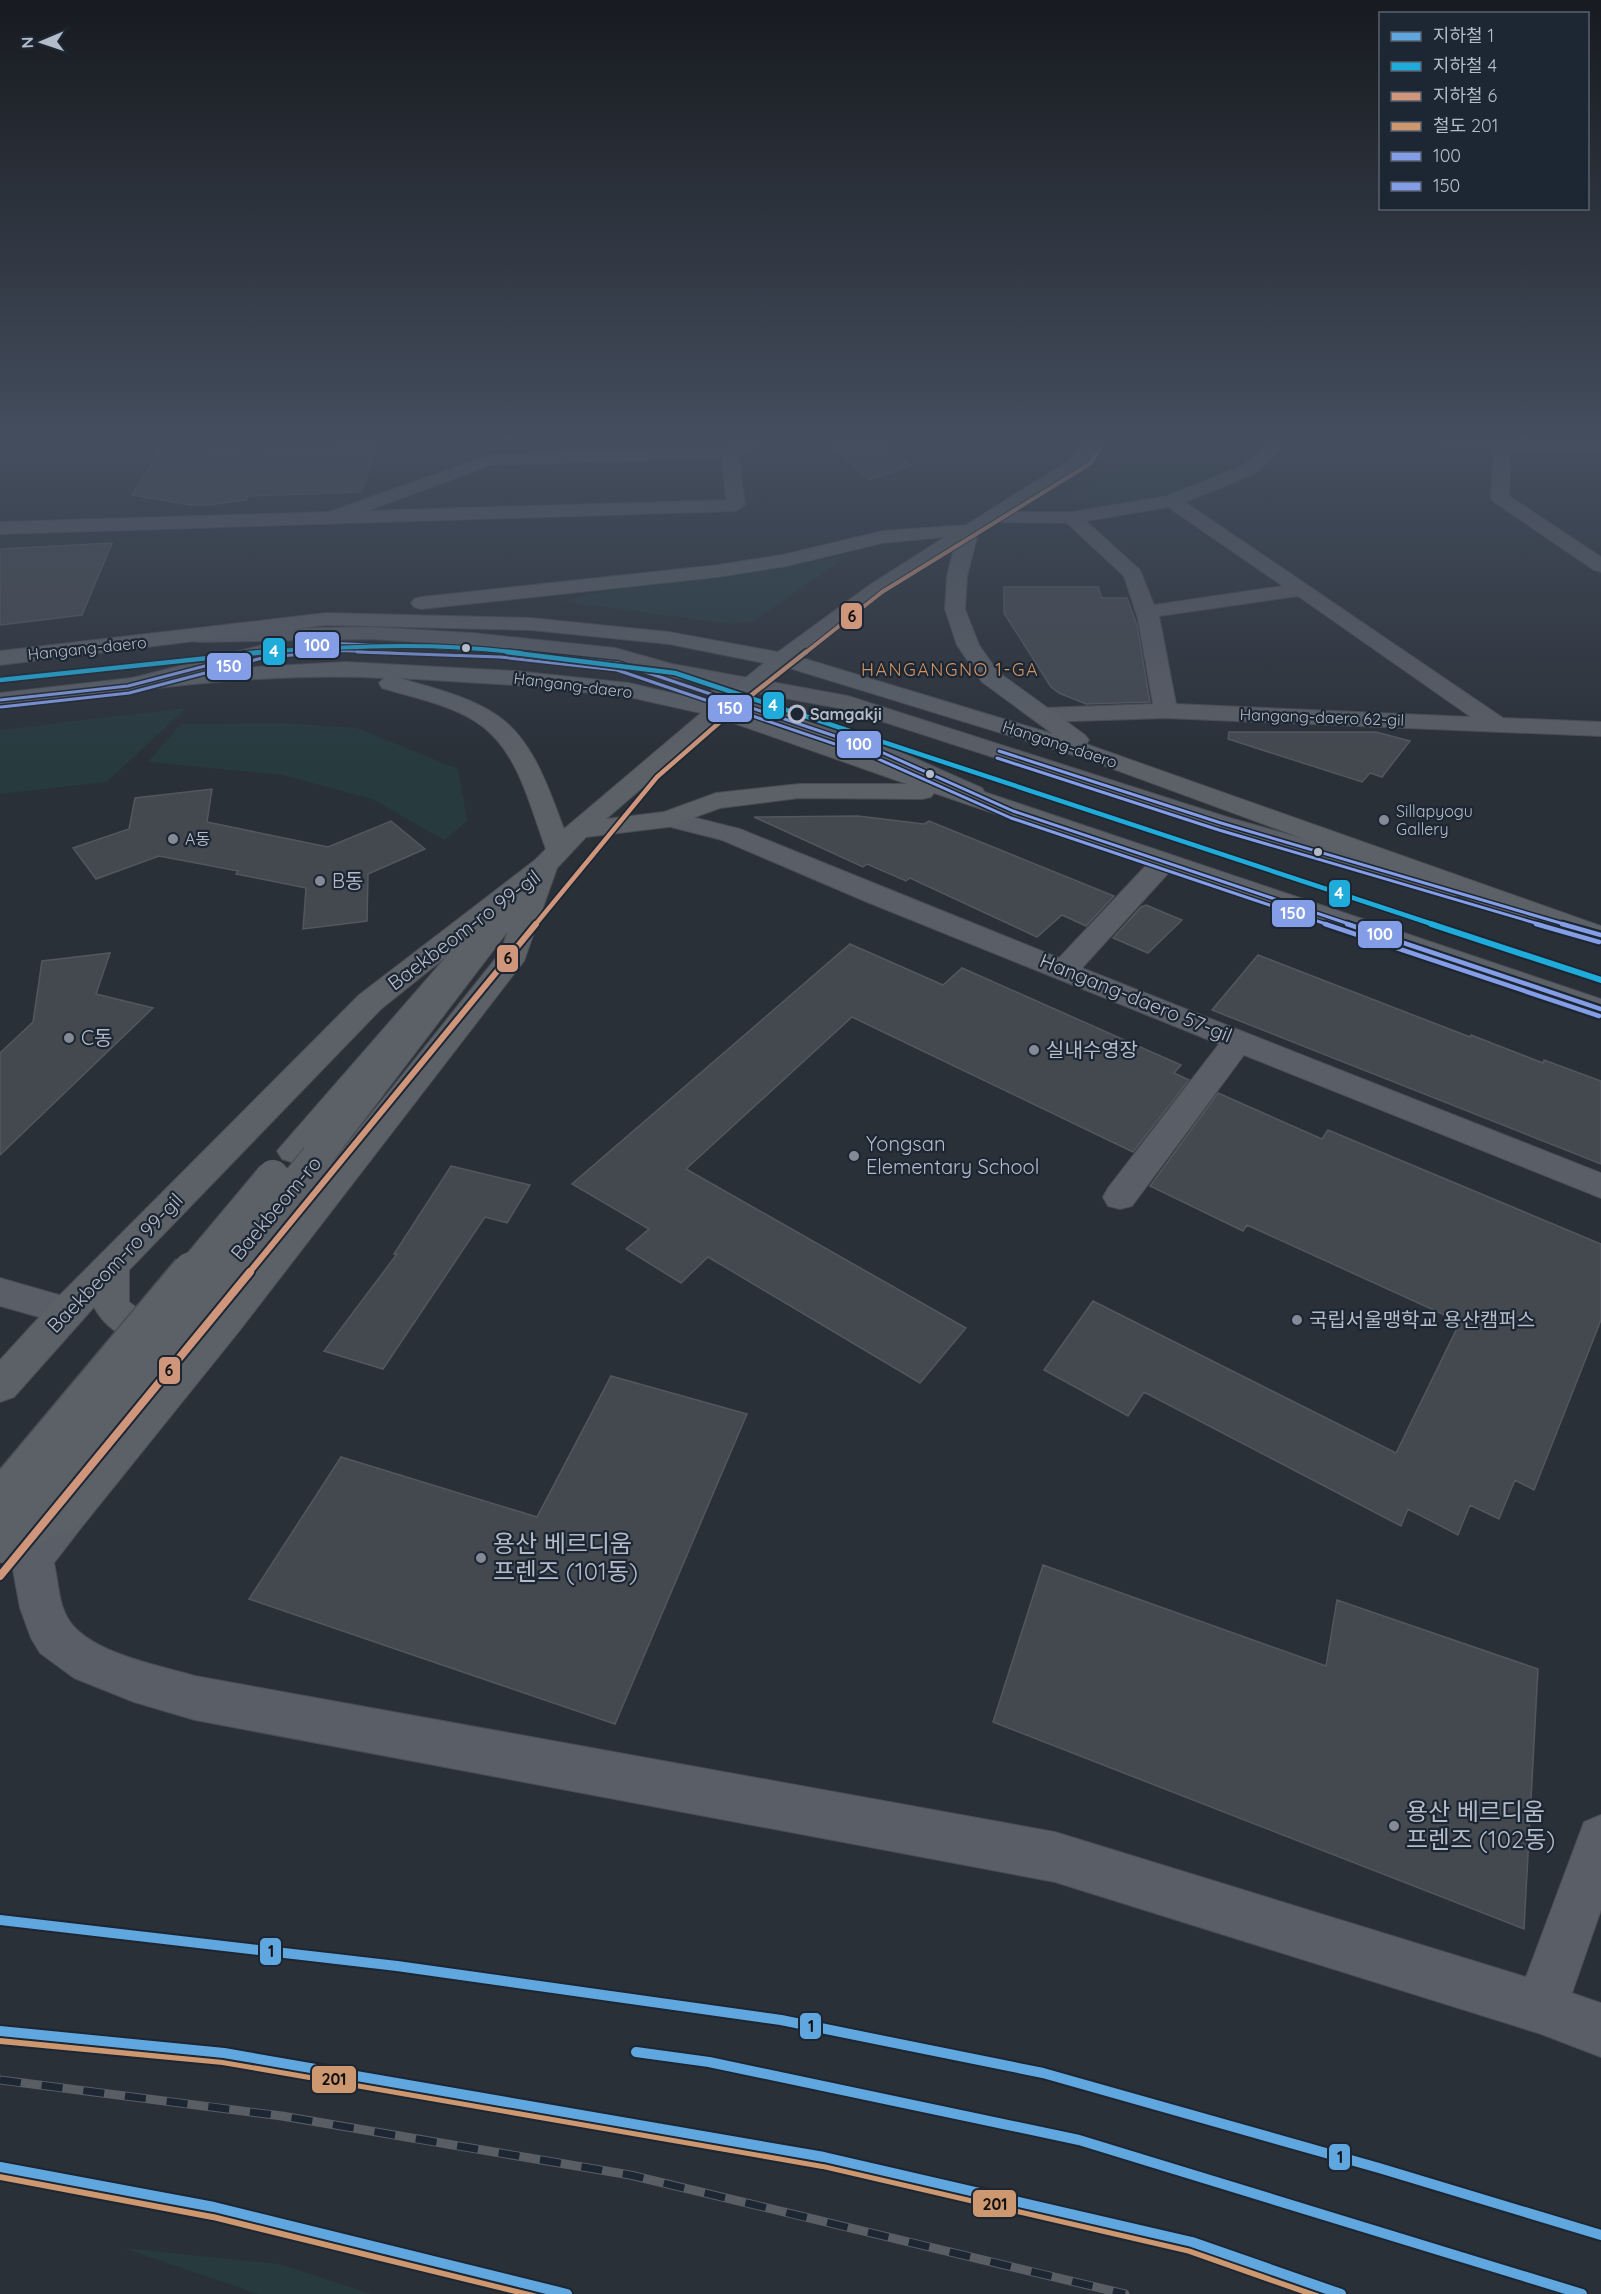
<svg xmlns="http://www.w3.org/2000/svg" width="1601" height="2294" font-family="Quicksand,'Noto Sans KR',sans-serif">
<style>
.green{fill:#273a3e}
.building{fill:#444950;stroke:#52575f;stroke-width:1.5}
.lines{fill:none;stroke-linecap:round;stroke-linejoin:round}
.minor-casing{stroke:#484c53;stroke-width:2}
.major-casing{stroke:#484c55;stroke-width:2}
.minor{fill:#5a5e66;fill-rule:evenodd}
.major{fill:#5c6168;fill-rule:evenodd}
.rail-casing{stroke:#595d64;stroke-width:9}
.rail{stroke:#1d2633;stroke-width:7;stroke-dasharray:21;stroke-linecap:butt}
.major-bridge-far1-casing{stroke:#484c55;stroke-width:34;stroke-linecap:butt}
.major-bridge-casing{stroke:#484c55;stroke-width:43;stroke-linecap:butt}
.major-bridge-far1{stroke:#5c6168;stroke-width:32}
.major-bridge{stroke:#5c6168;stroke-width:40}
.bus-1-far2-casing{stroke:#1d2633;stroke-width:4.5}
.bus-1-far1-casing{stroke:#1d2633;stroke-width:6}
.bus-1-casing{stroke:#1d2633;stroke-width:9}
.bus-2-far2-casing{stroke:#1d2633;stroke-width:4.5}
.bus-2-far1-casing{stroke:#1d2633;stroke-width:6}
.bus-2-casing{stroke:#1d2633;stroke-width:9}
.bus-1-far2{stroke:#839de6;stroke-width:2}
.bus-1-far1{stroke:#839de6;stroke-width:3}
.bus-1{stroke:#839de6;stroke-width:4.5}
.bus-2-far2{stroke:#839de6;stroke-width:2}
.bus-2-far1{stroke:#839de6;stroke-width:3}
.bus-2{stroke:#839de6;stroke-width:4.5}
.rail-1-casing{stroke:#1d2633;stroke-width:14}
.rail-1{stroke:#cd976f;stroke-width:10}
.metro-1-casing{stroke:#1d2633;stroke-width:14}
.metro-2-far2-casing{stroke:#1d2633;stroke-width:6}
.metro-2-far1-casing{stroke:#1d2633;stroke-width:8}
.metro-2-casing{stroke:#1d2633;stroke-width:10}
.metro-3-far3-casing{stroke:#1d2633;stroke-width:6}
.metro-3-far2-casing{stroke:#1d2633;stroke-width:8}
.metro-3-far1-casing{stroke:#1d2633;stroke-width:10}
.metro-3-casing{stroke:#1d2633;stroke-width:12}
.metro-1{stroke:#60a7e0;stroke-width:10}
.metro-2-far2{stroke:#20acda;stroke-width:4}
.metro-2-far1{stroke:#20acda;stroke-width:4.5}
.metro-2{stroke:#20acda;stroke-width:6}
.metro-3-far3{stroke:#cf967c;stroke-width:4}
.metro-3-far2{stroke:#cf967c;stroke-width:4.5}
.metro-3-far1{stroke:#cf967c;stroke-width:6}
.metro-3{stroke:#cf967c;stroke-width:8}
.bus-dot{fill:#b4bcc9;stroke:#1d2633;stroke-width:2}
.stop-dot{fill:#1d2633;stroke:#b4bcc9;stroke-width:3}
.poi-dot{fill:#848b96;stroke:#1d2633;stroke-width:2}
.labels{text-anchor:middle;stroke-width:4.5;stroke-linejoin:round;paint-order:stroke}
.far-street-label{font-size:16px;fill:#b4bcc9;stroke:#1d2633}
.far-stop-label{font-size:16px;font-weight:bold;fill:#b4bcc9;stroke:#1d2633;text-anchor:start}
.far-poi-label{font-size:16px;fill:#b4bcc9;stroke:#1d2633;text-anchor:start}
.far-quarter-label{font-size:18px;letter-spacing:1.5px;fill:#d59563;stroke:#1d2633}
.poi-label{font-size:20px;fill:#b4bcc9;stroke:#1d2633;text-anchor:start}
.street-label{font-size:20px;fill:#b4bcc9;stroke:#1d2633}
.near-poi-label{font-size:24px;fill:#b4bcc9;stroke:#1d2633;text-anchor:start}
.line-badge{stroke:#1d2633;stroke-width:2}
.badge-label{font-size:16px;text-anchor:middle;font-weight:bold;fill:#fff}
.pale-badge-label{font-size:16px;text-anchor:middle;font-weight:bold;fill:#111}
</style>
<rect width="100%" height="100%" fill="#2a3038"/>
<path class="green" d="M 383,440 L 428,440 L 425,449 C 414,455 396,454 383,452 Z
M 1156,440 L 1183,440 L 1256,449 L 1239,468 L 1162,498 L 1100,507 L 1068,496 L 1116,470 L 1141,443 Z
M 849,555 L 754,621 L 731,624 L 565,602 L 587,594 L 769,570 Z
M 186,708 L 107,782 L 0,794 L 0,730 Z
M 284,723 L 357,728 L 458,769 L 467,821 L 444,840 L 372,799 L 282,775 L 148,762 L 181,724 Z
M 123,2248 L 279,2264 L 371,2294 L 258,2294 Z"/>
<path class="building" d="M 826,440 L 889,440 L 890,450 L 912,466 L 869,480 Z
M 378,446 L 361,492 L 248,496 L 246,500 L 208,505 L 191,505 L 132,495 L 159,452 Z
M 112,543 L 82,615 L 0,625 L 0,549 Z
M 1004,587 L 1098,587 L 1102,598 L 1127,598 L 1137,625 L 1150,702 L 1086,704 L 1059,693 L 1051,687 L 1004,613 Z
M 1229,732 L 1376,732 L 1410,741 L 1382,777 L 1370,773 L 1362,782 L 1228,739 Z
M 212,789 L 207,822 L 328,847 L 391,821 L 425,849 L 368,874 L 367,921 L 303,929 L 306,888 L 236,874 L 238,871 L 159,856 L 96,879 L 73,848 L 129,829 L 135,798 Z
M 858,816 L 924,824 L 929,821 L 1114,896 L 1086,926 L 1062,915 L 1037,937 L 910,878 L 906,881 L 867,864 L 863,867 L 754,817 Z
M 1146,905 L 1182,920 L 1148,953 L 1113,938 L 1141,907 Z
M 850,944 L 943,985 L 962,968 L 1181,1065 L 1174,1073 L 1189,1080 L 1133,1152 L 852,1017 L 686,1169 L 966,1328 L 920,1383 L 708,1257 L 681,1283 L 626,1249 L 649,1229 L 572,1184 Z
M 110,953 L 96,994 L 153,1008 L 0,1155 L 0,1053 L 33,1022 L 42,961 Z
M 1258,955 L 1470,1037 L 1471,1035 L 1543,1063 L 1544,1060 L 1601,1081 L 1601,1164 L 1212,1010 Z
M 1218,1093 L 1322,1139 L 1328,1130 L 1601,1244 L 1601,1320 L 1534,1490 L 1515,1480 L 1499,1519 L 1470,1505 L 1458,1535 L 1408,1509 L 1401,1526 L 1144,1392 L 1128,1416 L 1044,1370 L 1093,1301 L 1396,1453 L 1460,1322 L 1247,1225 L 1243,1231 L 1150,1186 Z
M 451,1166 L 530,1185 L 507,1223 L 485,1217 L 383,1369 L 324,1351 L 397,1254 L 394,1254 Z
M 611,1376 L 747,1414 L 615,1724 L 249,1599 L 341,1457 L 537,1517 Z
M 1043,1565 L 1326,1666 L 1337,1600 L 1538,1669 L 1524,1929 L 993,1722 Z"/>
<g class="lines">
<g class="minor-casing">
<path id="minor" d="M 747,440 L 771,440 L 739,456 L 745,505 L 736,511 L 0,534 L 0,522 L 329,512 L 489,455 L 728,448 ZM 722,458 L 726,500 L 367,511 L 491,465 Z
M 1264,440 L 1280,440 L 1281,449 L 1254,474 L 1185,502 L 1503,718 L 1601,722 L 1601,736 L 1166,718 L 1043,722 L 1035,720 L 1031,715 L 1035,710 L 1043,708 L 1153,704 L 1138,619 L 1124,576 L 1067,523 L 993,522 L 984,516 L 986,512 L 1072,512 L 1167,496 L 1242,466 L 1263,448 ZM 1168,507 L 1283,586 L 1154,605 L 1140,570 L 1086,521 ZM 1298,596 L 1471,717 L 1176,704 L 1159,616 Z
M 1431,440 L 1601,442 L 1601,452 L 1511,448 L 1509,496 L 1601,557 L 1601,572 L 1594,570 L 1494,502 L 1491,498 L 1494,447 L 1439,445 Z
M 371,627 L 472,633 L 615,648 L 672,664 L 848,696 L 1230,818 L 1460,883 L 1464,889 L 1460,895 L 1450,897 L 1440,895 L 1212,828 L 844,709 L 670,677 L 614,661 L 472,645 L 371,639 L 199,642 L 191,641 L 188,636 L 191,631 L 199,630 Z
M 275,642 L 283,644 L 286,649 L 283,654 L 136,691 L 128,689 L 125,684 L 128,679 Z
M 719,689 L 887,746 L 982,788 L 985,793 L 982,798 L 973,800 L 964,798 L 871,756 L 711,701 L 708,696 L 711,691 Z
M 668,811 L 740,829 L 1059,958 L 1154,857 L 1163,855 L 1172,857 L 1176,863 L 1172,869 L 1082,968 L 1601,1173 L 1601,1198 L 1244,1055 L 1132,1206 L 1120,1209 L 1108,1206 L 1103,1197 L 1108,1188 L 1219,1044 L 867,902 L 722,840 L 659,824 L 655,819 L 659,814 Z
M 0,1278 L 80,1301 L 85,1311 L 80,1321 L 67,1325 L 0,1306 Z
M 69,1493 L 84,1498 L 90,1511 L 84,1524 L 54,1563 C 58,1579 58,1598 65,1613 C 81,1652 159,1665 195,1676 L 1055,1832 L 1526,1977 L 1584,1822 L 1601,1815 L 1601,1910 L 1572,1993 L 1601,2003 L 1601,2057 L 1541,2034 L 1055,1882 L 195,1720 L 134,1702 L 74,1678 L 40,1653 L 31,1638 L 20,1608 L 11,1559 L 17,1545 L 54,1498 Z"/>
</g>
<g class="major-casing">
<path id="major" d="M 1084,440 L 1101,440 L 1094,455 L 1080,469 L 978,534 L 967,576 L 965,609 L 979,645 L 998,672 L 1085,735 L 1089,740 L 1086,744 L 1601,926 L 1601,944 L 1520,918 L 1086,759 L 786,667 L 734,708 L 1601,999 L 1601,1019 L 934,793 L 931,797 L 922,799 L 799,798 L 720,808 L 668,827 L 586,837 L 557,868 L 524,961 L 240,1330 L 84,1524 L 36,1544 L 0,1550 L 0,1512 L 36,1507 L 54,1498 L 214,1310 L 500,953 L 508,931 L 329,1166 L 317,1170 L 305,1166 L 302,1160 L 294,1163 L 282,1159 L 277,1151 L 447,956 L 381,1009 L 129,1270 L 129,1302 L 146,1314 L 180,1321 L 186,1331 L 180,1341 C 147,1352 110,1337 94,1307 L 14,1397 L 0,1402 L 0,1360 L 54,1301 L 359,995 L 535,860 L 546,849 C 530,807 519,754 482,726 C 454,705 415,698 382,688 L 379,683 L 384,678 C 256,671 127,692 0,707 L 0,693 L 202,670 L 346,662 L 515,671 L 629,683 L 714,703 L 764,663 L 669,644 L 531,630 L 326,625 L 0,665 L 0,651 L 326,613 L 531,618 L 669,632 L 778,652 L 871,584 L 945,537 L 882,543 L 787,566 L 718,577 L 421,609 L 414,607 L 411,603 L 414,599 L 421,597 L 718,565 L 787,554 L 882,531 L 966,525 L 1068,461 L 1080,449 ZM 954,548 L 947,576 L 945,609 L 957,645 L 982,682 L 1053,734 L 799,657 L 885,592 ZM 399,678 L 515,685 L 629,697 L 701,713 L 564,829 C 549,790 534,741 498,716 C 469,696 432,688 399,678 ZM 722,719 L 907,784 L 799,784 L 716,793 L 664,812 L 606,819 Z"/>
</g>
<use href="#minor" class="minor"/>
<use href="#major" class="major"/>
<g class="rail-casing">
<path id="rail" d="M 0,2080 L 282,2116 L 630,2175 L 1125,2294"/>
</g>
<use href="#rail" class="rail"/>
<g class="major-bridge-far1-casing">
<path id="major-bridge-far1" d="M 191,1274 L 273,1176
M 222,1274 L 317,1158"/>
</g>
<g class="major-bridge-casing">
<path id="major-bridge" d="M 0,1501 L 192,1272
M 0,1543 L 223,1272"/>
</g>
<use href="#major-bridge-far1" class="major-bridge-far1"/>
<use href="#major-bridge" class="major-bridge"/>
<g class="bus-1-far2-casing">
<path id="bus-1-far2" d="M 253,653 L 339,643 L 530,653"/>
</g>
<g class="bus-1-far1-casing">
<path id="bus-1-far1" d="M 516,652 L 619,663 L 879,751 L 1013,811 L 1352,925
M 0,700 L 128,686 L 259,652
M 999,751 L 1221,823 L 1567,925"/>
</g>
<g class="bus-1-casing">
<path id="bus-1" d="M 1347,924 L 1601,1009
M 1562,924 L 1601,935"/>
</g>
<g class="bus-2-far2-casing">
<path id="bus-2-far2" d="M 312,653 L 339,651 L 398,653"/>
</g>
<g class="bus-2-far1-casing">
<path id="bus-2-far1" d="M 357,652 L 500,657 L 617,670 L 876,758 L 1011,818 L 1329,925
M 1,707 L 129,693 L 266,657 L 331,652
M 997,758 L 1219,830 L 1542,925"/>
</g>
<g class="bus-2-casing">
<path id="bus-2" d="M 1325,924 L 1599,1016
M 1536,924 L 1599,942"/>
</g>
<use href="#bus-1-far2" class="bus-1-far2"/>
<use href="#bus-1-far1" class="bus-1-far1"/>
<use href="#bus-1" class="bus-1"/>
<use href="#bus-2-far2" class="bus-2-far2"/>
<use href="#bus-2-far1" class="bus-2-far1"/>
<use href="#bus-2" class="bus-2"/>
<g class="rail-1-casing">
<path id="rail-1" d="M 0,2039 L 223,2060 L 823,2164 L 1190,2249 L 1318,2294
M 0,2175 L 213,2215 L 536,2294"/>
</g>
<use href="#rail-1" class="rail-1"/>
<g class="metro-1-casing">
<path id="metro-1" d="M 0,1920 L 397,1966 L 781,2020 L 1043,2073 L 1379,2168 L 1601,2235
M 0,2031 L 224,2053 L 824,2157 L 1192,2242 L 1341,2294
M 636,2052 L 709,2062 L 1079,2140 L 1582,2294
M 0,2167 L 214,2207 L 567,2294"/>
</g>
<g class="metro-2-far2-casing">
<path id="metro-2-far2" d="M 244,653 C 336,647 429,641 521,653"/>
</g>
<g class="metro-2-far1-casing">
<path id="metro-2-far1" d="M 507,652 L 675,673 L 1435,925
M 0,680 L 266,652"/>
</g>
<g class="metro-2-casing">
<path id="metro-2" d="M 1431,924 L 1601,980"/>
</g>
<g class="metro-3-far3-casing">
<path id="metro-3-far3" d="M 805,653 L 882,592 L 1091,463 L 1105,440"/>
</g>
<g class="metro-3-far2-casing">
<path id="metro-3-far2" d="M 535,925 L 657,777 L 744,701 L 806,652"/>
</g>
<g class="metro-3-far1-casing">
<path id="metro-3-far1" d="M 248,1274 L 536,924"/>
</g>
<g class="metro-3-casing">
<path id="metro-3" d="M 0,1576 L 250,1272"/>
</g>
<use href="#metro-1" class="metro-1"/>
<use href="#metro-2-far2" class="metro-2-far2"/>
<use href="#metro-2-far1" class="metro-2-far1"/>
<use href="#metro-2" class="metro-2"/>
<use href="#metro-3-far3" class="metro-3-far3"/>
<use href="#metro-3-far2" class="metro-3-far2"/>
<use href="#metro-3-far1" class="metro-3-far1"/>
<use href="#metro-3" class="metro-3"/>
</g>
<linearGradient id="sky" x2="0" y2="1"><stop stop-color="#171a1f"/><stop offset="0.58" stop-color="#444e5e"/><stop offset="1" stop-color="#444e5e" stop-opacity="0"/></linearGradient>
<rect width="1601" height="762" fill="url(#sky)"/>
<g class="bus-dot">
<circle cx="466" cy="648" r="5"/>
<circle cx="930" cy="774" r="5"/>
<circle cx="1318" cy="852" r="5"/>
</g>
<circle class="stop-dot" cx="797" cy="714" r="8"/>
<g class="poi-dot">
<circle cx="1384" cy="820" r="6"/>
<circle cx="173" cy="839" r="6"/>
<circle cx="320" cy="881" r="6"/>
<circle cx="69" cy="1038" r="6"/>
<circle cx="1034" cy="1050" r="6"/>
<circle cx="854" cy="1156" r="6"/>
<circle cx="1297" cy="1320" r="6"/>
<circle cx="481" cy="1558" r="6"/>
<circle cx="1394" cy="1826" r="6"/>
</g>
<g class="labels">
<g class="far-street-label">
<text transform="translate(87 648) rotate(-6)" y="6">Hangang-daero</text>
<text transform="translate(573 685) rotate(7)" y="6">Hangang-daero</text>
<text transform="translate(1322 717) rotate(2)" y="6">Hangang-daero 62-gil</text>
<text transform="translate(1060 744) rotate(18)" y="6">Hangang-daero</text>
</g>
<g class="far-stop-label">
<text x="810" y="720">Samgakji</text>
</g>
<g class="far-poi-label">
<text x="1396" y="817">Sillapyogu<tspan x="1396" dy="18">Gallery</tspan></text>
<text x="185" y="845">A동</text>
</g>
<g class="far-quarter-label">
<text x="950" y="676">HANGANGNO 1-GA</text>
</g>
<g class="poi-label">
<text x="332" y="888">B동</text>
<text x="81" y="1045">C동</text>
<text x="1046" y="1057">실내수영장</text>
<text x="866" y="1151">Yongsan<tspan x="866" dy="23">Elementary School</tspan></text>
<text x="1309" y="1327">국립서울맹학교 용산캠퍼스</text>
</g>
<g class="street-label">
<text transform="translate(464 930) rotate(-37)" y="7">Baekbeom-ro 99-gil</text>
<text transform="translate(1136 998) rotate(22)" y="7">Hangang-daero 57-gil</text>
<text transform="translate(276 1208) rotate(-50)" y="7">Baekbeom-ro</text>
<text transform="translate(115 1263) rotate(-46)" y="7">Baekbeom-ro 99-gil</text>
</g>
<g class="near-poi-label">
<text x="493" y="1552">용산 베르디움<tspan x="493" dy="28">프렌즈 (101동)</tspan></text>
<text x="1406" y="1820">용산 베르디움<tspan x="1406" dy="28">프렌즈 (102동)</tspan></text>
</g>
</g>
<g class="line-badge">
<rect x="840" y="602" width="23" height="28" rx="6" fill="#cf967c"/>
<rect x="294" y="631" width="46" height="28" rx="6" fill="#839de6"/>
<rect x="262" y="637" width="24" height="29" rx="6" fill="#20acda"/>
<rect x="206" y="652" width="46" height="29" rx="6" fill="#839de6"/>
<rect x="762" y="691" width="23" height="29" rx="6" fill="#20acda"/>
<rect x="707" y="694" width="46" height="29" rx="6" fill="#839de6"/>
<rect x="836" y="730" width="46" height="29" rx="6" fill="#839de6"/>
<rect x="1328" y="879" width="23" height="29" rx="6" fill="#20acda"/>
<rect x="1271" y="899" width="45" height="29" rx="6" fill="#839de6"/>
<rect x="1357" y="920" width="46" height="29" rx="6" fill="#839de6"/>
<rect x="496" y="944" width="23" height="29" rx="6" fill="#cf967c"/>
<rect x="158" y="1356" width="23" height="29" rx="6" fill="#cf967c"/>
<rect x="259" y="1937" width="23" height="29" rx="6" fill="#60a7e0"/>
<rect x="799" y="2012" width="23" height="28" rx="6" fill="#60a7e0"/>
<rect x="311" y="2065" width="46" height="29" rx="6" fill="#cd976f"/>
<rect x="1328" y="2143" width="23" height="28" rx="6" fill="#60a7e0"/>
<rect x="972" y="2189" width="45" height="29" rx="6" fill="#cd976f"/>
</g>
<g class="badge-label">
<text x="317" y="651">100</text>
<text x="274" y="657">4</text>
<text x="229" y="672">150</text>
<text x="773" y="711">4</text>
<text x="730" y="714">150</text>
<text x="859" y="750">100</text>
<text x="1339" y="899">4</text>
<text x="1293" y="919">150</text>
<text x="1380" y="940">100</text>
</g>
<g class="pale-badge-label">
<text x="852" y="622">6</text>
<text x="508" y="964">6</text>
<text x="169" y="1376">6</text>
<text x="271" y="1957">1</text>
<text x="811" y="2032">1</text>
<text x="334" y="2085">201</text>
<text x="1340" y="2163">1</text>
<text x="995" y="2210">201</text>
</g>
<rect x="1379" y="12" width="210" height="198" fill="#1d2633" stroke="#59626f" stroke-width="1.5"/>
<rect x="1391" y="32" width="30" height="9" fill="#60a7e0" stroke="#59626f" stroke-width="1.5"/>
<text x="1433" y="42" font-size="18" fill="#b4bcc9">지하철 1</text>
<rect x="1391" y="62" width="30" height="9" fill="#20acda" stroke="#59626f" stroke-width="1.5"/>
<text x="1433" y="72" font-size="18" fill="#b4bcc9">지하철 4</text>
<rect x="1391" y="92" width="30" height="9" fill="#cf967c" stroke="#59626f" stroke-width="1.5"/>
<text x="1433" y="102" font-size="18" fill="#b4bcc9">지하철 6</text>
<rect x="1391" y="122" width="30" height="9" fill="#cd976f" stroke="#59626f" stroke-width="1.5"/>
<text x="1433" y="132" font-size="18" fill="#b4bcc9">철도 201</text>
<rect x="1391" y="152" width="30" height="9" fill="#839de6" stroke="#59626f" stroke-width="1.5"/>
<text x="1433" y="162" font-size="18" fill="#b4bcc9">100</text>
<rect x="1391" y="182" width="30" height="9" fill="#839de6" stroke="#59626f" stroke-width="1.5"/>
<text x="1433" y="192" font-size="18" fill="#b4bcc9">150</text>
<g transform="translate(42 42) rotate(268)" stroke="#1d2633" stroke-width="4.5" paint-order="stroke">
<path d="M0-4.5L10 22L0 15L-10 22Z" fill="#b4bcc9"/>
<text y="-9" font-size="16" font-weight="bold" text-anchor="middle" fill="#b4bcc9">N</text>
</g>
</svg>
